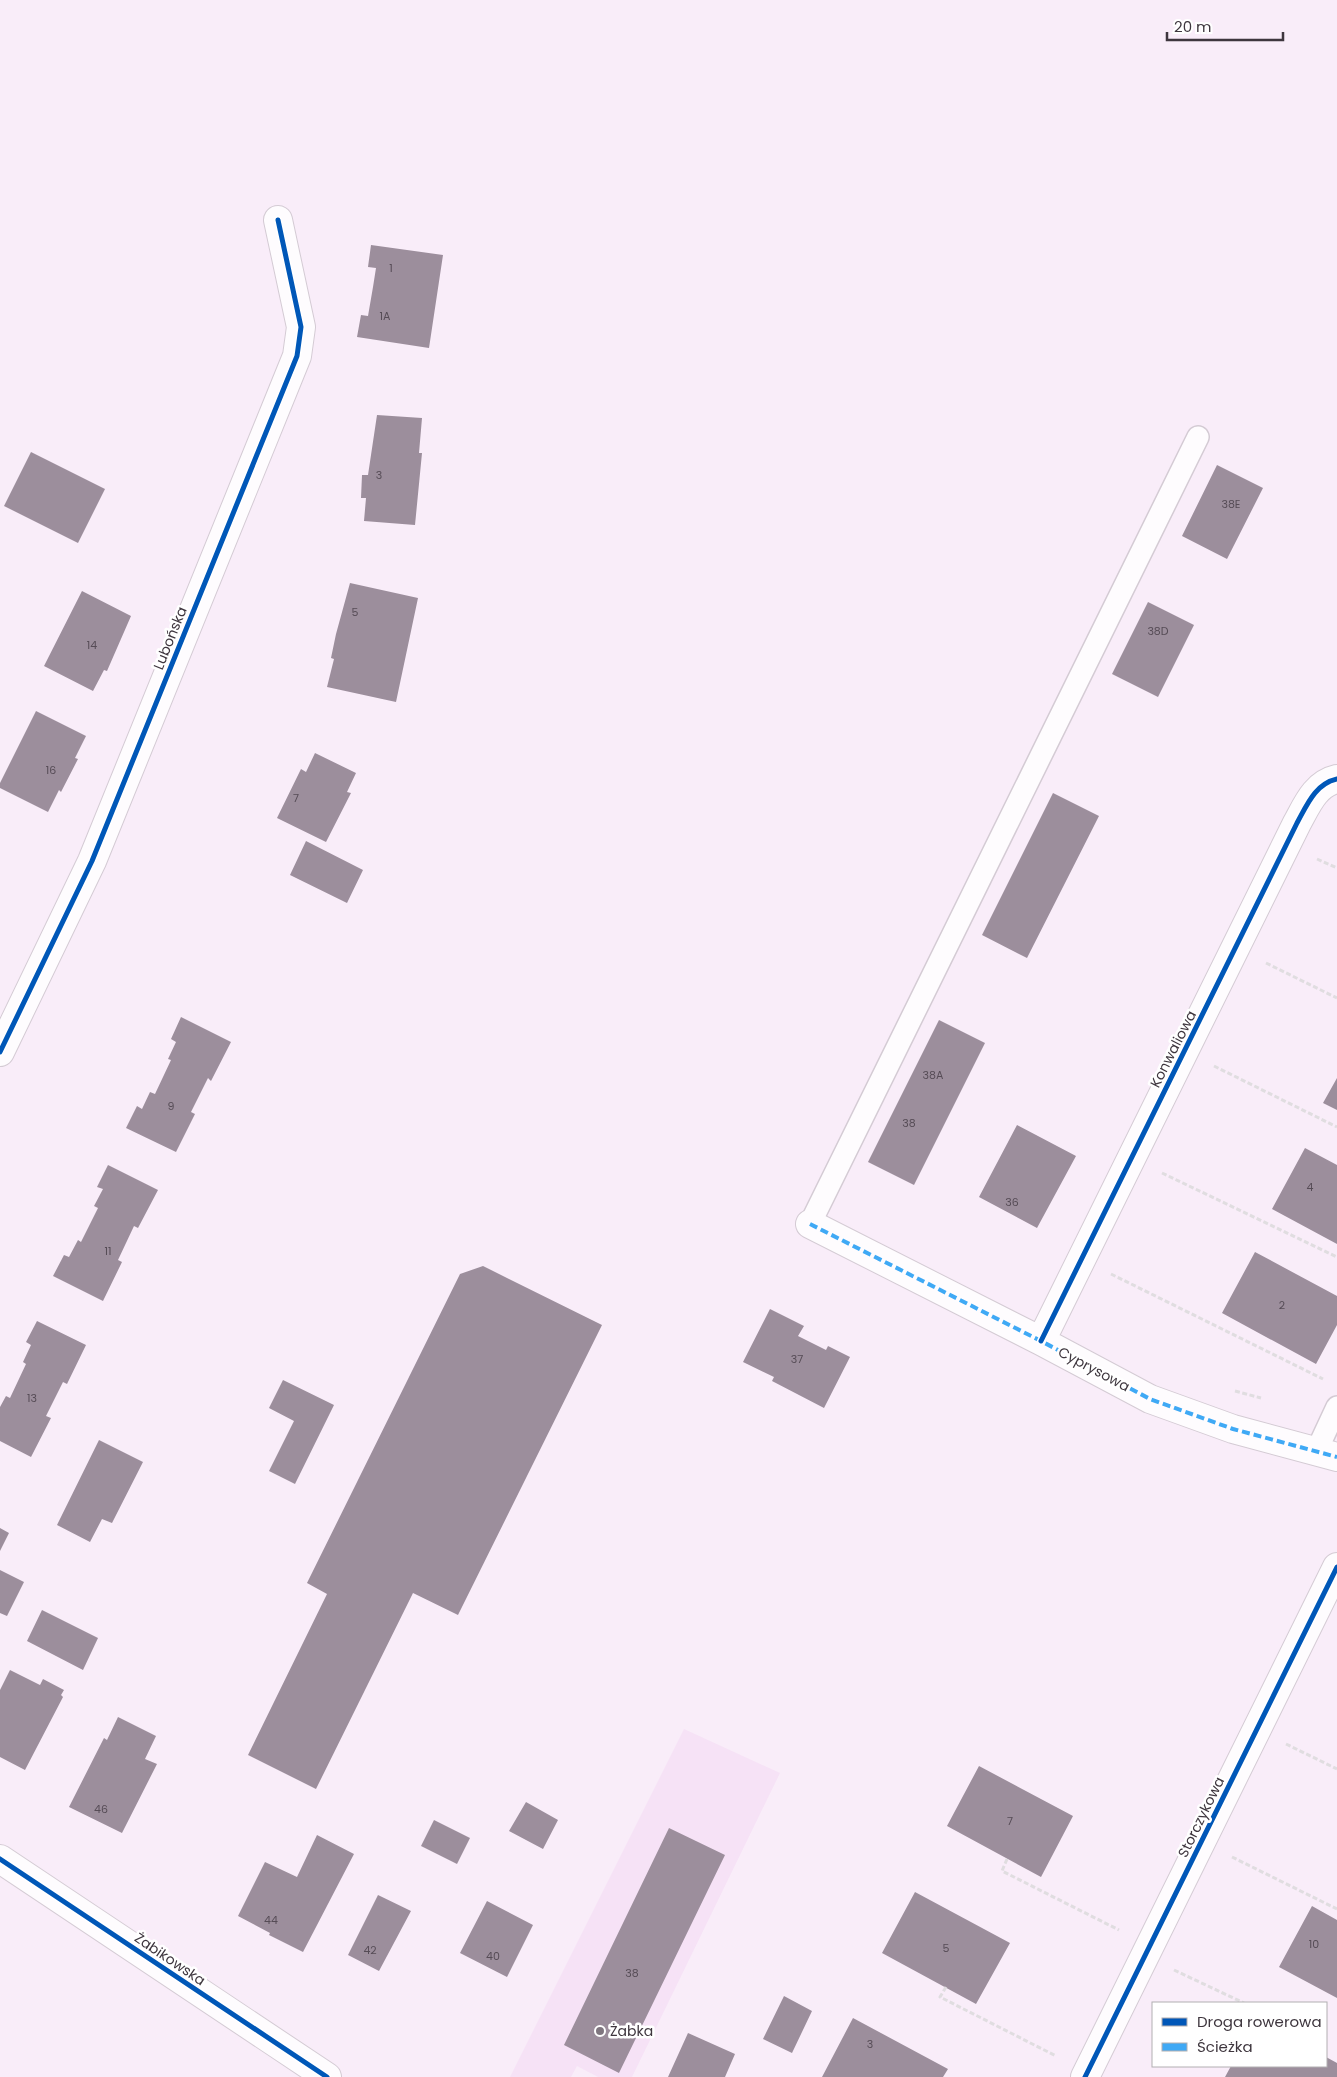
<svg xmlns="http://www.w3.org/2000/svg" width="1337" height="2077" font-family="Poppins,sans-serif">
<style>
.built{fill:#f6e2f6}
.building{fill:#9c8e9c}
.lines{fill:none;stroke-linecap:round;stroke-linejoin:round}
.service-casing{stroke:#d4cbd4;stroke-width:24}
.minor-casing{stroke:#d4cbd4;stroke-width:30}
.tertiary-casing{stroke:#d4cbd4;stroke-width:30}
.path{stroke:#e0dde0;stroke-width:3;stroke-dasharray:5 2.5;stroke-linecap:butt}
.service{stroke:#fefcfe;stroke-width:21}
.minor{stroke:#fefcfe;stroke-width:28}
.tertiary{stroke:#fefcfe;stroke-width:28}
.quiet{stroke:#3fa9f5;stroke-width:4;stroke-dasharray:8 4;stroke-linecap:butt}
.cycleway-casing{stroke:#fff;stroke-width:8}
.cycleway{stroke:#0057b8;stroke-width:5}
.poi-dot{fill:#7f767f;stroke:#fff;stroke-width:2}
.labels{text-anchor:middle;stroke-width:5;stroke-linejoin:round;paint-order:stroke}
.number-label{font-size:11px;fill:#564c56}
.street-label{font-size:14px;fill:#3e363e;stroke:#fff}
.poi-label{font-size:14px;fill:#3e363e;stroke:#fff;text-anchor:start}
</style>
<rect width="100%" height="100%" fill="#f9edf9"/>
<path class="built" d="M 684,1729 L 780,1773 L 632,2077 L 598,2077 L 577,2066 L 571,2077 L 510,2077 Z"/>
<path class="building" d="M 371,245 L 443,255 L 429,348 L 357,337 L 361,315 L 368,316 L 373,287 L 376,268 L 368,267 Z
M 377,415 L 422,418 L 419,453 L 422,453 L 415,525 L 364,521 L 366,498 L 361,498 L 362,475 L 368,475 Z
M 31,452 L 105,489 L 78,543 L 4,506 Z
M 1217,465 L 1263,488 L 1227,559 L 1182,536 Z
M 350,583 L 418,598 L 396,702 L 327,687 L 334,659 L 331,658 L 336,634 Z
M 82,591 L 131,616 L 107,671 L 104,670 L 93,691 L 44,666 Z
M 1148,602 L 1194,625 L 1158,697 L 1112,674 Z
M 36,711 L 86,736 L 75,758 L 78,759 L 61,792 L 59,790 L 48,812 L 0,788 L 0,783 Z
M 315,753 L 356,773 L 347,792 L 351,793 L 326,842 L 277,818 L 301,769 L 306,772 Z
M 1053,793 L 1099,816 L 1027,958 L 982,935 Z
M 306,841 L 363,870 L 347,903 L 290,875 Z
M 181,1017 L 231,1042 L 211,1081 L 208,1078 L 191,1112 L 195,1114 L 176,1152 L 126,1128 L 137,1106 L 142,1109 L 150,1092 L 155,1094 L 171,1060 L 168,1059 L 176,1042 L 171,1039 Z
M 939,1020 L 985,1043 L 914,1185 L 868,1162 Z
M 1337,1078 L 1337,1110 L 1323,1103 Z
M 1017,1125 L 1076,1156 L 1037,1228 L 979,1197 Z
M 1305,1148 L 1337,1165 L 1337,1244 L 1272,1209 Z
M 108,1165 L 158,1190 L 138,1228 L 134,1226 L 118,1260 L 122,1262 L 103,1301 L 53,1276 L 64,1255 L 69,1257 L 78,1240 L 81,1242 L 98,1208 L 94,1206 L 103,1189 L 97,1187 Z
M 1255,1252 L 1337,1296 L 1337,1325 L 1316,1364 L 1222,1313 Z
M 483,1266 L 602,1325 L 458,1615 L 413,1593 L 316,1789 L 248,1755 L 327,1594 L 307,1583 L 460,1274 Z
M 770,1309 L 804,1326 L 798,1336 L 826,1350 L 828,1346 L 850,1357 L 824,1408 L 772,1381 L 774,1377 L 743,1362 Z
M 37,1321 L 86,1345 L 67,1384 L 63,1382 L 46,1416 L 51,1418 L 31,1457 L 0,1441 L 0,1407 L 6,1396 L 10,1398 L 26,1364 L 23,1362 L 31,1345 L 26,1342 Z
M 283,1380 L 334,1405 L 295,1484 L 269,1471 L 294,1421 L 269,1408 Z
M 99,1440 L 143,1462 L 112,1523 L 102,1519 L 90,1542 L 57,1525 Z
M 0,1528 L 9,1533 L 0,1551 Z
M 0,1570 L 24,1582 L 7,1616 L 0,1613 Z
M 42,1610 L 98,1638 L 83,1670 L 27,1641 Z
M 10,1670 L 40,1685 L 43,1679 L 64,1690 L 61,1695 L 63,1697 L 25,1770 L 0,1757 L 0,1690 Z
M 118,1717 L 156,1736 L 145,1759 L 157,1764 L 122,1833 L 69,1807 L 104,1738 L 107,1740 Z
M 979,1766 L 1073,1816 L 1041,1877 L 947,1826 Z
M 526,1802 L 558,1820 L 543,1849 L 509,1831 Z
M 434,1820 L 470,1838 L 457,1864 L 421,1846 Z
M 669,1828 L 725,1855 L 619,2073 L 564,2045 Z
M 317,1835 L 354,1854 L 303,1952 L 269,1935 L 270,1933 L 238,1916 L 265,1862 L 297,1877 Z
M 915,1892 L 1010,1943 L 976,2004 L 882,1953 Z
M 378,1895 L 411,1911 L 379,1971 L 348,1955 Z
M 487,1901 L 533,1925 L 507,1977 L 460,1953 Z
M 1312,1906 L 1337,1920 L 1337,1998 L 1279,1967 Z
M 784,1996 L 812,2011 L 792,2053 L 763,2039 Z
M 853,2018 L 948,2069 L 943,2077 L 822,2077 Z
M 688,2033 L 735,2054 L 725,2077 L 668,2077 Z
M 1326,2057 L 1337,2063 L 1337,2077 L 1225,2077 L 1231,2066 L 1326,2066 Z"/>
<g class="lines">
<g class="service-casing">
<path id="service" d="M 810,1224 L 1198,437
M 1316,1452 L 1337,1407"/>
</g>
<g class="minor-casing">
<path id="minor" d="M 0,1052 L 92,861 L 297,356 L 301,327 L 278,220
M 810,1224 L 1041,1341 L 1150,1399 L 1233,1429 L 1337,1457
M 1041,1341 L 1297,823 C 1307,805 1315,784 1337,779
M 1085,2077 L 1337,1567"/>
</g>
<g class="tertiary-casing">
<path id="tertiary" d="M 0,1859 L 327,2077"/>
</g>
<path class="path" d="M 1317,859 L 1337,868
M 1266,963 L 1337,998
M 1214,1066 L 1337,1127
M 1162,1173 L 1337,1257
M 1111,1274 L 1323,1379
M 1235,1391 L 1261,1398
M 1286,1744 L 1337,1769
M 1232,1857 L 1337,1909
M 1007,1859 L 1002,1871 L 1119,1930
M 1174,1970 L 1244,2003
M 946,1987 L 940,1997 L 1056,2056"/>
<use href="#service" class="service"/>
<use href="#minor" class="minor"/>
<use href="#tertiary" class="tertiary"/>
<path class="quiet" d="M 810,1224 L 1041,1341 L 1150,1399 L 1233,1429 L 1337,1457"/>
<g class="cycleway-casing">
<path id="cycleway" d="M 0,1052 L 92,861 L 297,356 L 301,327 L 278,220
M 1041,1341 L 1297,823 C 1307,805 1315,784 1337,779
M 0,1859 L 327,2077
M 1085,2077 L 1337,1567"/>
</g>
<use href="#cycleway" class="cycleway"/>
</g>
<circle class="poi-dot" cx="600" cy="2031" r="5"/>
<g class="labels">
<g class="number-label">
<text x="391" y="272">1</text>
<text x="385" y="320">1A</text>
<text x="379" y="479">3</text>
<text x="1231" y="508">38E</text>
<text x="355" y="616">5</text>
<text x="1158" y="635">38D</text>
<text x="92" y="649">14</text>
<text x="51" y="774">16</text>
<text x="296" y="802">7</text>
<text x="933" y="1079">38A</text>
<text x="171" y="1110">9</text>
<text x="909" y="1127">38</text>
<text x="1310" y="1191">4</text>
<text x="1012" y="1206">36</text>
<text x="108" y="1255">11</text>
<text x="1282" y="1309">2</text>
<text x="797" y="1363">37</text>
<text x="32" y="1402">13</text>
<text x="101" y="1813">46</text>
<text x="1010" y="1825">7</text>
<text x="271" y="1924">44</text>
<text x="1314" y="1948">10</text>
<text x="946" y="1952">5</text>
<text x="370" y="1954">42</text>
<text x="493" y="1960">40</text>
<text x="632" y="1977">38</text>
<text x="870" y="2048">3</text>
</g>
<g class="street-label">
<text transform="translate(170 638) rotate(-68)" y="5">Lubońska</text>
<text transform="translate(1173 1049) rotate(-63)" y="5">Konwaliowa</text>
<text transform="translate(1094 1369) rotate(28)" y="5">Cyprysowa</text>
<text transform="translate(1201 1817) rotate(-64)" y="5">Storczykowa</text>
<text transform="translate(170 1959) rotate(34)" y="5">Żabikowska</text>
</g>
<g class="poi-label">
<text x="610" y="2036">Żabka</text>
</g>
</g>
<rect x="1152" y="2002" width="175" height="65" fill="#ffffff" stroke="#b2afb2"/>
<rect x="1162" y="2018" width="25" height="8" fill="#0057b8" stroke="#b2afb2"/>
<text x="1197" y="2027" font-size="15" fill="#3e363e">Droga rowerowa</text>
<rect x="1162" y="2043" width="25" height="8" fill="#3fa9f5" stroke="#b2afb2"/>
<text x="1197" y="2052" font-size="15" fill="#3e363e">Ścieżka</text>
<path d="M1167 32v8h116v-8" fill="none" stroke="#3e363e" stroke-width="2.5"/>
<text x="1174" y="32" font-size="15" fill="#3e363e" stroke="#ffffff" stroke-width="4" paint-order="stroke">20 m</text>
</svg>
